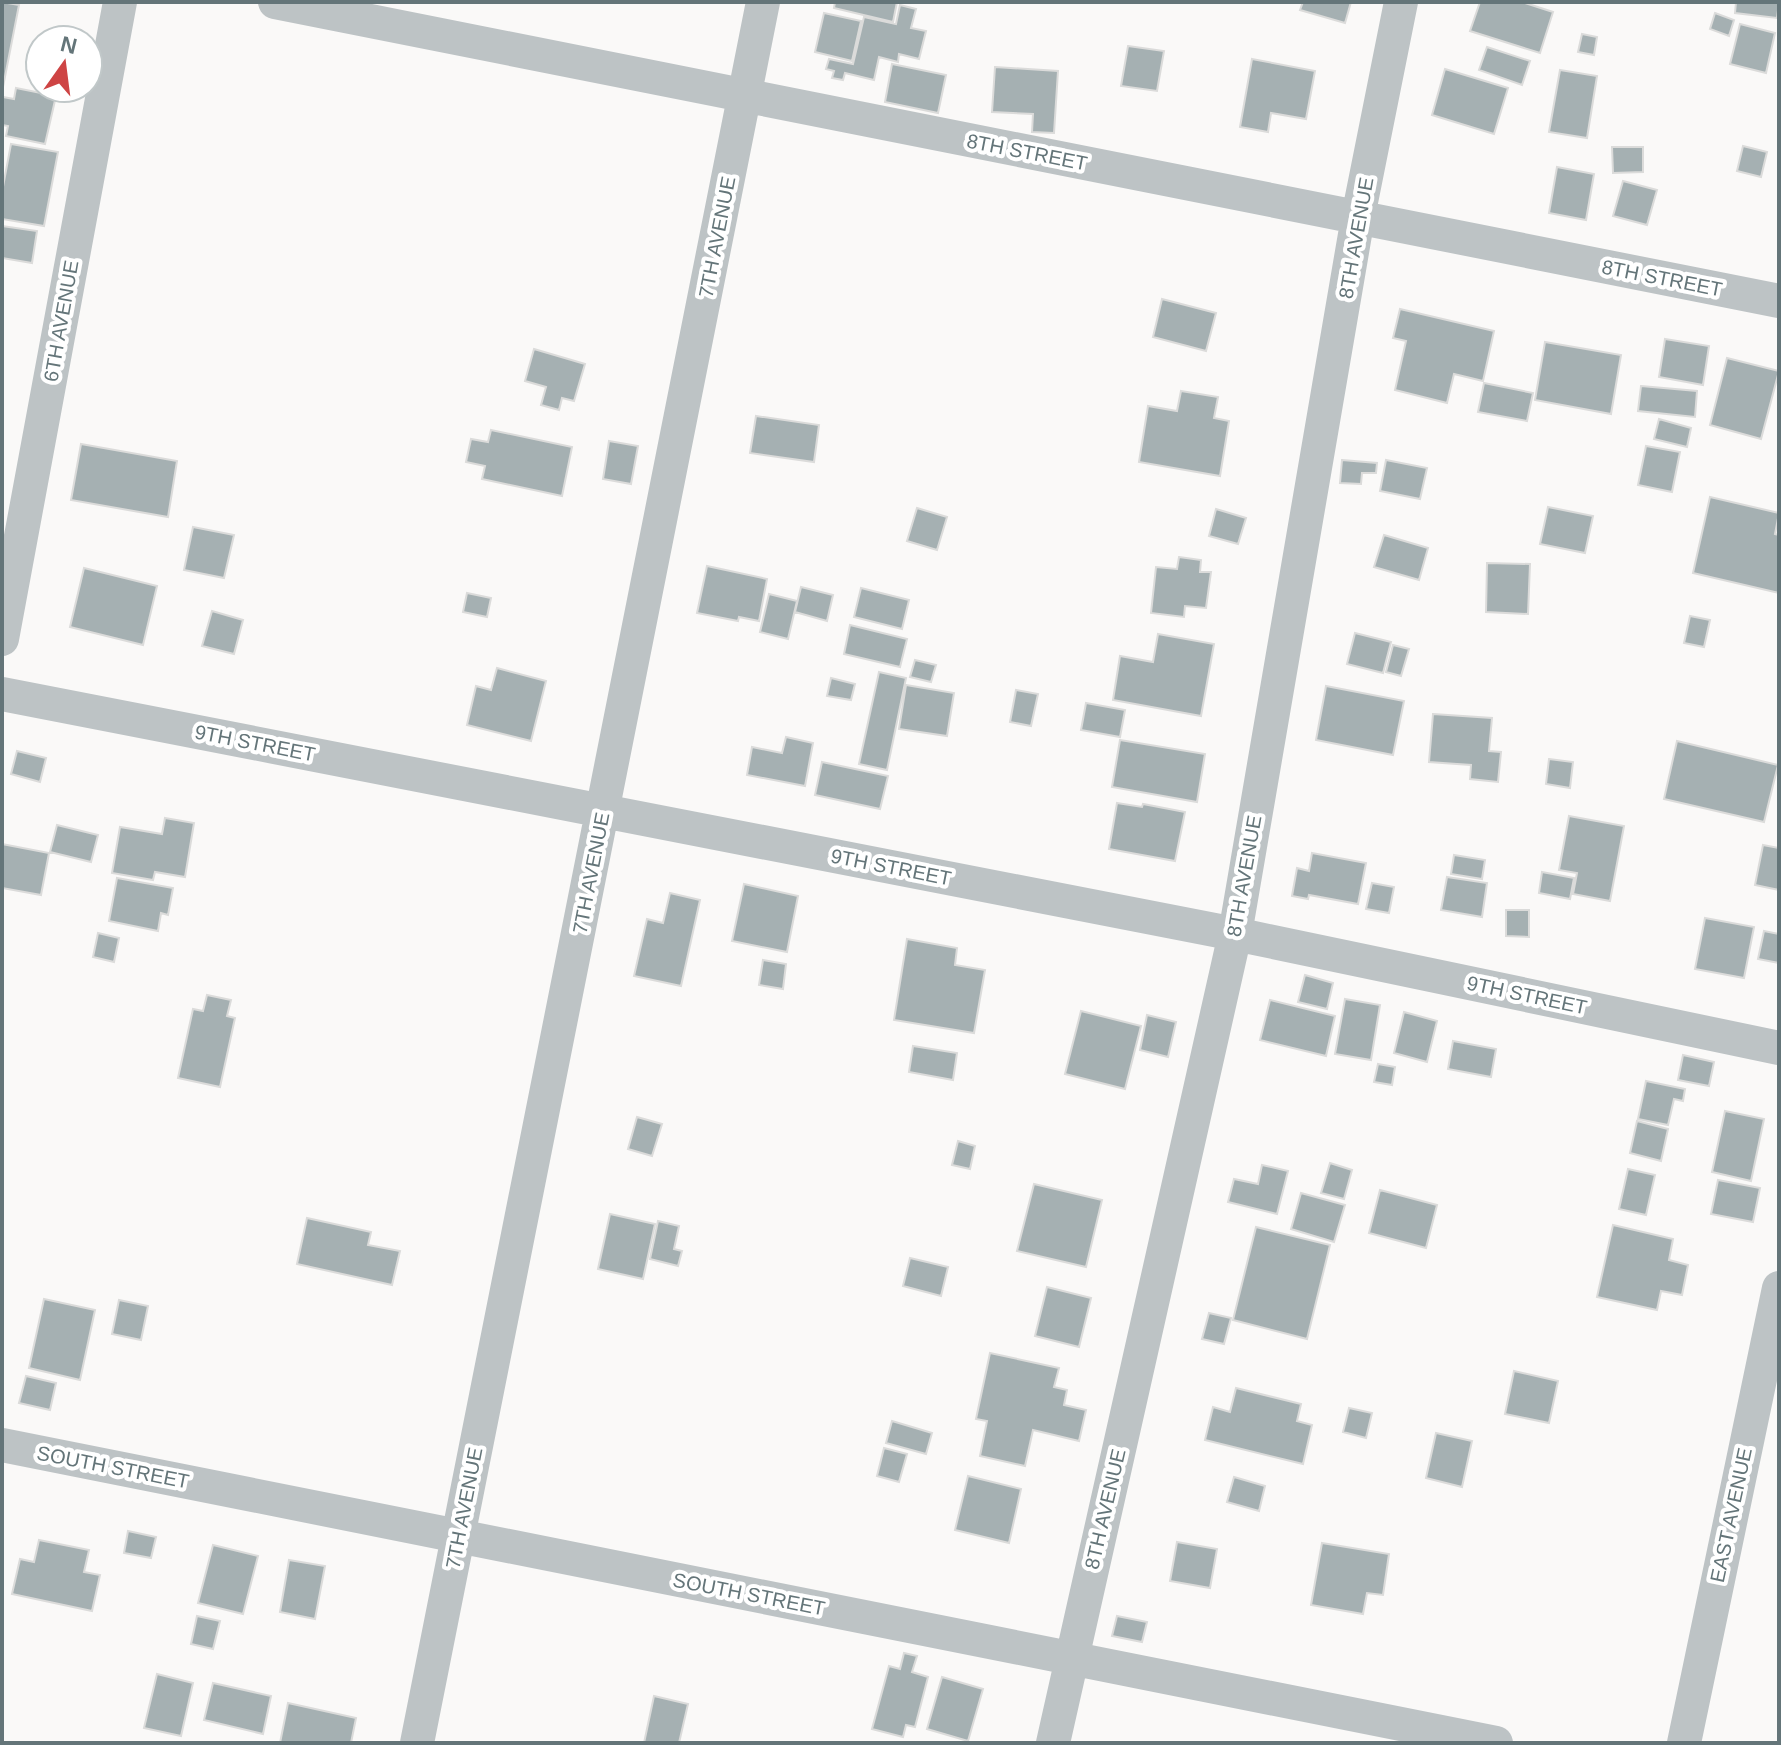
<svg xmlns="http://www.w3.org/2000/svg" width="1781" height="1745" font-family="Helvetica,sans-serif">
<style>
.building{fill:#a5b0b2;stroke:#dbdbda;stroke-width:2}
.lines{fill:none;stroke-linecap:round;stroke-linejoin:round}
.minor{stroke:#bdc3c5;stroke-width:34}
.labels{text-anchor:middle;stroke-width:8;stroke-linejoin:round;paint-order:stroke}
.street-label{font-size:20px;fill:#647579;stroke:#fff}
</style>
<rect width="100%" height="100%" fill="#faf9f8"/>
<path class="building" d="M 2,2 L 19,5 L 2,92 Z
M 835,2 L 897,2 L 893,22 L 834,8 Z
M 1303,2 L 1351,2 L 1345,23 L 1300,10 Z
M 1480,2 L 1522,2 L 1553,12 L 1540,53 L 1470,31 Z
M 1736,2 L 1779,2 L 1777,18 L 1735,13 Z
M 900,5 L 916,9 L 911,28 L 926,31 L 919,59 L 899,54 L 898,62 L 879,57 L 874,80 L 845,73 L 843,80 L 832,78 L 834,71 L 826,69 L 829,59 L 853,64 L 864,17 L 896,24 Z
M 824,13 L 861,21 L 852,61 L 815,52 Z
M 1715,13 L 1734,20 L 1729,36 L 1710,29 Z
M 1740,24 L 1775,33 L 1766,73 L 1730,64 Z
M 1582,34 L 1597,37 L 1594,55 L 1578,52 Z
M 1128,46 L 1164,51 L 1157,91 L 1121,86 Z
M 1487,47 L 1530,61 L 1522,85 L 1479,70 Z
M 1252,59 L 1315,71 L 1306,119 L 1271,113 L 1268,132 L 1240,127 Z
M 892,64 L 946,75 L 938,113 L 885,102 Z
M 995,67 L 1058,71 L 1054,133 L 1032,132 L 1033,114 L 992,112 Z
M 1445,69 L 1508,88 L 1494,134 L 1432,115 Z
M 1560,70 L 1597,76 L 1587,138 L 1549,132 Z
M 16,88 L 56,96 L 45,144 L 6,136 L 8,126 L 2,125 L 3,97 L 14,99 Z
M 11,144 L 58,152 L 44,226 L 2,219 L 2,192 Z
M 1743,146 L 1767,152 L 1761,177 L 1737,171 Z
M 1612,147 L 1643,147 L 1643,172 L 1613,173 Z
M 1557,167 L 1594,174 L 1586,220 L 1549,213 Z
M 1623,181 L 1657,190 L 1647,225 L 1613,216 Z
M 2,226 L 37,231 L 32,263 L 2,258 Z
M 1162,299 L 1216,313 L 1206,351 L 1153,337 Z
M 1400,309 L 1494,331 L 1483,381 L 1454,374 L 1447,403 L 1395,390 L 1406,341 L 1393,338 Z
M 1665,339 L 1709,346 L 1703,385 L 1659,377 Z
M 1545,342 L 1621,355 L 1611,414 L 1535,400 Z
M 534,349 L 585,364 L 574,401 L 562,398 L 559,410 L 541,405 L 546,387 L 525,381 Z
M 1727,358 L 1779,371 L 1761,439 L 1710,425 Z
M 1484,383 L 1533,393 L 1527,421 L 1478,412 Z
M 1641,386 L 1697,391 L 1695,417 L 1638,411 Z
M 1181,391 L 1218,397 L 1214,418 L 1229,421 L 1220,476 L 1139,462 L 1148,406 L 1177,411 Z
M 756,416 L 819,425 L 814,462 L 750,453 Z
M 1659,419 L 1691,428 L 1687,447 L 1654,439 Z
M 491,430 L 572,447 L 562,496 L 482,479 L 485,466 L 466,462 L 471,439 L 488,442 Z
M 609,441 L 638,446 L 631,484 L 603,479 Z
M 81,444 L 177,461 L 168,517 L 71,500 Z
M 1646,446 L 1680,452 L 1672,492 L 1638,485 Z
M 1342,460 L 1377,463 L 1376,473 L 1362,473 L 1361,484 L 1340,483 Z
M 1386,460 L 1427,468 L 1420,499 L 1380,491 Z
M 1710,497 L 1779,513 L 1775,534 L 1779,535 L 1779,593 L 1693,573 Z
M 1548,507 L 1593,516 L 1585,553 L 1540,544 Z
M 917,508 L 947,517 L 937,550 L 907,541 Z
M 1216,509 L 1246,518 L 1238,544 L 1209,536 Z
M 193,527 L 234,535 L 224,578 L 184,570 Z
M 1384,535 L 1428,548 L 1419,580 L 1374,567 Z
M 1179,557 L 1201,560 L 1200,572 L 1211,572 L 1206,608 L 1185,606 L 1184,617 L 1151,613 L 1156,567 L 1177,569 Z
M 1487,563 L 1530,564 L 1528,614 L 1486,612 Z
M 707,566 L 767,579 L 759,621 L 739,617 L 738,621 L 697,613 Z
M 84,568 L 157,586 L 143,645 L 70,627 Z
M 801,587 L 833,595 L 827,621 L 795,612 Z
M 861,588 L 909,600 L 902,629 L 854,617 Z
M 467,593 L 491,598 L 487,617 L 463,612 Z
M 769,594 L 797,601 L 788,639 L 760,632 Z
M 212,611 L 243,620 L 234,654 L 202,646 Z
M 1690,616 L 1710,620 L 1704,647 L 1684,643 Z
M 850,625 L 907,639 L 900,667 L 844,654 Z
M 1355,633 L 1391,642 L 1383,673 L 1347,664 Z
M 1158,634 L 1214,644 L 1201,716 L 1113,700 L 1120,656 L 1153,662 Z
M 1393,645 L 1409,649 L 1401,676 L 1386,672 Z
M 915,660 L 936,665 L 931,682 L 910,677 Z
M 497,668 L 546,681 L 531,741 L 467,725 L 476,686 L 491,690 Z
M 879,672 L 906,678 L 887,770 L 859,764 Z
M 831,678 L 855,684 L 851,700 L 827,696 Z
M 906,685 L 954,693 L 947,736 L 899,729 Z
M 1326,686 L 1404,701 L 1393,755 L 1316,740 Z
M 1016,690 L 1038,694 L 1031,726 L 1010,722 Z
M 1086,703 L 1125,710 L 1120,737 L 1081,730 Z
M 1433,714 L 1492,718 L 1489,751 L 1501,752 L 1498,782 L 1470,779 L 1471,765 L 1429,762 Z
M 786,737 L 813,743 L 805,786 L 747,775 L 752,747 L 782,753 Z
M 1120,740 L 1205,754 L 1197,802 L 1112,787 Z
M 1677,741 L 1778,765 L 1764,822 L 1664,799 Z
M 17,751 L 46,758 L 40,782 L 11,774 Z
M 1549,759 L 1573,762 L 1570,788 L 1546,784 Z
M 822,762 L 888,776 L 880,809 L 815,795 Z
M 1117,803 L 1142,807 L 1143,804 L 1185,812 L 1175,861 L 1109,849 Z
M 1569,816 L 1624,826 L 1610,901 L 1573,894 L 1577,873 L 1559,870 Z
M 165,818 L 194,823 L 185,877 L 155,872 L 153,880 L 112,873 L 120,827 L 162,834 Z
M 57,825 L 98,835 L 91,862 L 50,852 Z
M 2,844 L 49,853 L 41,895 L 2,888 Z
M 1763,845 L 1779,848 L 1779,890 L 1755,885 Z
M 1312,853 L 1366,863 L 1358,904 L 1309,895 L 1308,899 L 1292,896 L 1297,868 L 1309,871 Z
M 1454,855 L 1485,860 L 1482,879 L 1451,874 Z
M 1542,872 L 1574,878 L 1570,899 L 1539,893 Z
M 1447,877 L 1487,883 L 1482,917 L 1441,910 Z
M 117,878 L 173,888 L 168,915 L 161,913 L 158,931 L 109,921 Z
M 1372,883 L 1394,887 L 1389,913 L 1366,909 Z
M 744,884 L 798,896 L 787,952 L 732,941 Z
M 670,893 L 700,900 L 681,986 L 634,976 L 647,919 L 663,923 Z
M 1506,910 L 1529,910 L 1529,937 L 1506,936 Z
M 1705,918 L 1754,927 L 1744,978 L 1695,969 Z
M 1764,931 L 1779,934 L 1779,963 L 1758,959 Z
M 98,933 L 119,938 L 114,962 L 93,957 Z
M 907,939 L 957,948 L 955,965 L 985,970 L 974,1033 L 894,1020 Z
M 763,960 L 786,964 L 783,989 L 759,985 Z
M 1305,975 L 1333,983 L 1327,1009 L 1298,1002 Z
M 207,995 L 231,1000 L 227,1016 L 235,1018 L 220,1087 L 178,1078 L 193,1009 L 203,1011 Z
M 1345,999 L 1380,1005 L 1371,1060 L 1335,1054 Z
M 1270,1000 L 1335,1016 L 1326,1056 L 1260,1040 Z
M 1081,1011 L 1141,1026 L 1125,1089 L 1065,1074 Z
M 1404,1012 L 1437,1021 L 1427,1062 L 1394,1053 Z
M 1147,1015 L 1176,1022 L 1168,1057 L 1140,1050 Z
M 1453,1041 L 1496,1049 L 1491,1077 L 1448,1069 Z
M 913,1046 L 957,1053 L 953,1080 L 909,1072 Z
M 1683,1055 L 1714,1062 L 1709,1086 L 1678,1080 Z
M 1378,1064 L 1395,1067 L 1392,1085 L 1374,1082 Z
M 1646,1081 L 1685,1089 L 1683,1101 L 1674,1099 L 1668,1125 L 1638,1119 Z
M 1725,1111 L 1764,1119 L 1751,1181 L 1712,1172 Z
M 637,1117 L 662,1124 L 652,1156 L 628,1149 Z
M 1637,1121 L 1668,1129 L 1661,1161 L 1630,1153 Z
M 958,1141 L 975,1146 L 970,1169 L 952,1165 Z
M 1330,1163 L 1352,1170 L 1344,1199 L 1321,1193 Z
M 1262,1165 L 1288,1171 L 1277,1214 L 1228,1202 L 1234,1179 L 1258,1184 Z
M 1628,1169 L 1655,1175 L 1646,1215 L 1619,1209 Z
M 1718,1180 L 1760,1188 L 1753,1222 L 1711,1214 Z
M 1034,1184 L 1102,1200 L 1086,1267 L 1017,1251 Z
M 1380,1190 L 1437,1205 L 1426,1248 L 1369,1233 Z
M 1301,1193 L 1345,1205 L 1334,1242 L 1291,1229 Z
M 610,1214 L 655,1224 L 643,1279 L 598,1269 Z
M 307,1218 L 371,1232 L 368,1245 L 400,1251 L 392,1285 L 297,1264 Z
M 658,1221 L 679,1226 L 674,1249 L 682,1251 L 678,1266 L 650,1259 Z
M 1613,1225 L 1673,1239 L 1669,1260 L 1688,1265 L 1682,1295 L 1661,1291 L 1657,1310 L 1597,1297 Z
M 1256,1227 L 1330,1245 L 1307,1339 L 1233,1320 Z
M 910,1258 L 948,1267 L 941,1296 L 903,1286 Z
M 1047,1287 L 1091,1298 L 1079,1347 L 1035,1336 Z
M 44,1299 L 95,1310 L 80,1380 L 29,1368 Z
M 119,1300 L 148,1306 L 141,1340 L 112,1334 Z
M 1209,1313 L 1231,1318 L 1224,1344 L 1202,1339 Z
M 990,1353 L 1059,1368 L 1054,1387 L 1067,1390 L 1064,1405 L 1086,1410 L 1079,1441 L 1033,1430 L 1025,1466 L 980,1456 L 987,1421 L 976,1419 Z
M 1514,1371 L 1558,1381 L 1549,1423 L 1505,1414 Z
M 26,1376 L 56,1383 L 50,1410 L 19,1403 Z
M 1236,1388 L 1301,1404 L 1297,1421 L 1312,1425 L 1303,1464 L 1205,1440 L 1213,1407 L 1230,1412 Z
M 1349,1408 L 1372,1413 L 1366,1438 L 1343,1432 Z
M 892,1421 L 932,1433 L 926,1454 L 886,1443 Z
M 1436,1433 L 1472,1441 L 1462,1487 L 1426,1478 Z
M 884,1448 L 907,1454 L 899,1482 L 877,1476 Z
M 968,1476 L 1021,1489 L 1009,1543 L 955,1530 Z
M 1234,1477 L 1265,1486 L 1259,1511 L 1227,1502 Z
M 128,1531 L 156,1537 L 151,1558 L 124,1553 Z
M 39,1540 L 89,1550 L 84,1572 L 100,1575 L 92,1611 L 12,1594 L 20,1559 L 34,1562 Z
M 1177,1542 L 1217,1549 L 1210,1588 L 1170,1581 Z
M 1322,1543 L 1389,1554 L 1383,1595 L 1367,1593 L 1363,1614 L 1311,1605 Z
M 213,1545 L 258,1556 L 243,1614 L 198,1603 Z
M 289,1560 L 325,1566 L 315,1619 L 280,1612 Z
M 197,1616 L 220,1621 L 213,1649 L 191,1644 Z
M 1117,1616 L 1147,1622 L 1142,1642 L 1112,1636 Z
M 904,1653 L 917,1656 L 912,1672 L 928,1677 L 915,1727 L 906,1725 L 903,1737 L 872,1729 L 889,1666 L 900,1669 Z
M 157,1674 L 193,1683 L 181,1736 L 144,1728 Z
M 942,1677 L 983,1689 L 968,1741 L 927,1729 Z
M 213,1683 L 271,1696 L 263,1734 L 204,1720 Z
M 654,1696 L 688,1704 L 679,1743 L 644,1743 Z
M 288,1703 L 356,1718 L 351,1743 L 280,1743 Z"/>
<g class="lines">
<path class="minor" d="M 275,2 L 1779,301
M 2,639 L 120,2
M 2,694 L 1235,934 L 1779,1048
M 2,1445 L 1496,1743
M 417,1743 L 763,2
M 1053,1743 L 1235,934 L 1358,217 L 1401,2
M 1684,1743 L 1779,1288"/>
</g>
<g class="labels">
<g class="street-label">
<text transform="translate(1027 152) rotate(11)" y="7">8TH STREET</text>
<text transform="translate(717 237) rotate(-79)" y="7">7TH AVENUE</text>
<text transform="translate(1356 238) rotate(-80)" y="7">8TH AVENUE</text>
<text transform="translate(1662 278) rotate(11)" y="7">8TH STREET</text>
<text transform="translate(61 321) rotate(-80)" y="7">6TH AVENUE</text>
<text transform="translate(255 743) rotate(11)" y="7">9TH STREET</text>
<text transform="translate(891 867) rotate(11)" y="7">9TH STREET</text>
<text transform="translate(591 873) rotate(-79)" y="7">7TH AVENUE</text>
<text transform="translate(1244 876) rotate(-80)" y="7">8TH AVENUE</text>
<text transform="translate(1527 995) rotate(12)" y="7">9TH STREET</text>
<text transform="translate(113 1467) rotate(11)" y="7">SOUTH STREET</text>
<text transform="translate(464 1508) rotate(-79)" y="7">7TH AVENUE</text>
<text transform="translate(1105 1509) rotate(-77)" y="7">8TH AVENUE</text>
<text transform="translate(1731 1515) rotate(-78)" y="7">EAST AVENUE</text>
<text transform="translate(749 1594) rotate(11)" y="7">SOUTH STREET</text>
</g>
</g>
<rect width="1781" height="1745" fill="none" stroke="#647579" stroke-width="8"/>
<g transform="translate(64 64) rotate(14)"><circle r="38" fill="#ffffff" stroke="#c1c8c9" stroke-width="2"/>
<path d="M0-6L14 30L0 20L-14 30Z" fill="#ce4444"/>
<text y="-12" font-size="22" font-weight="bold" text-anchor="middle" fill="#647579">N</text>
</g>
</svg>
